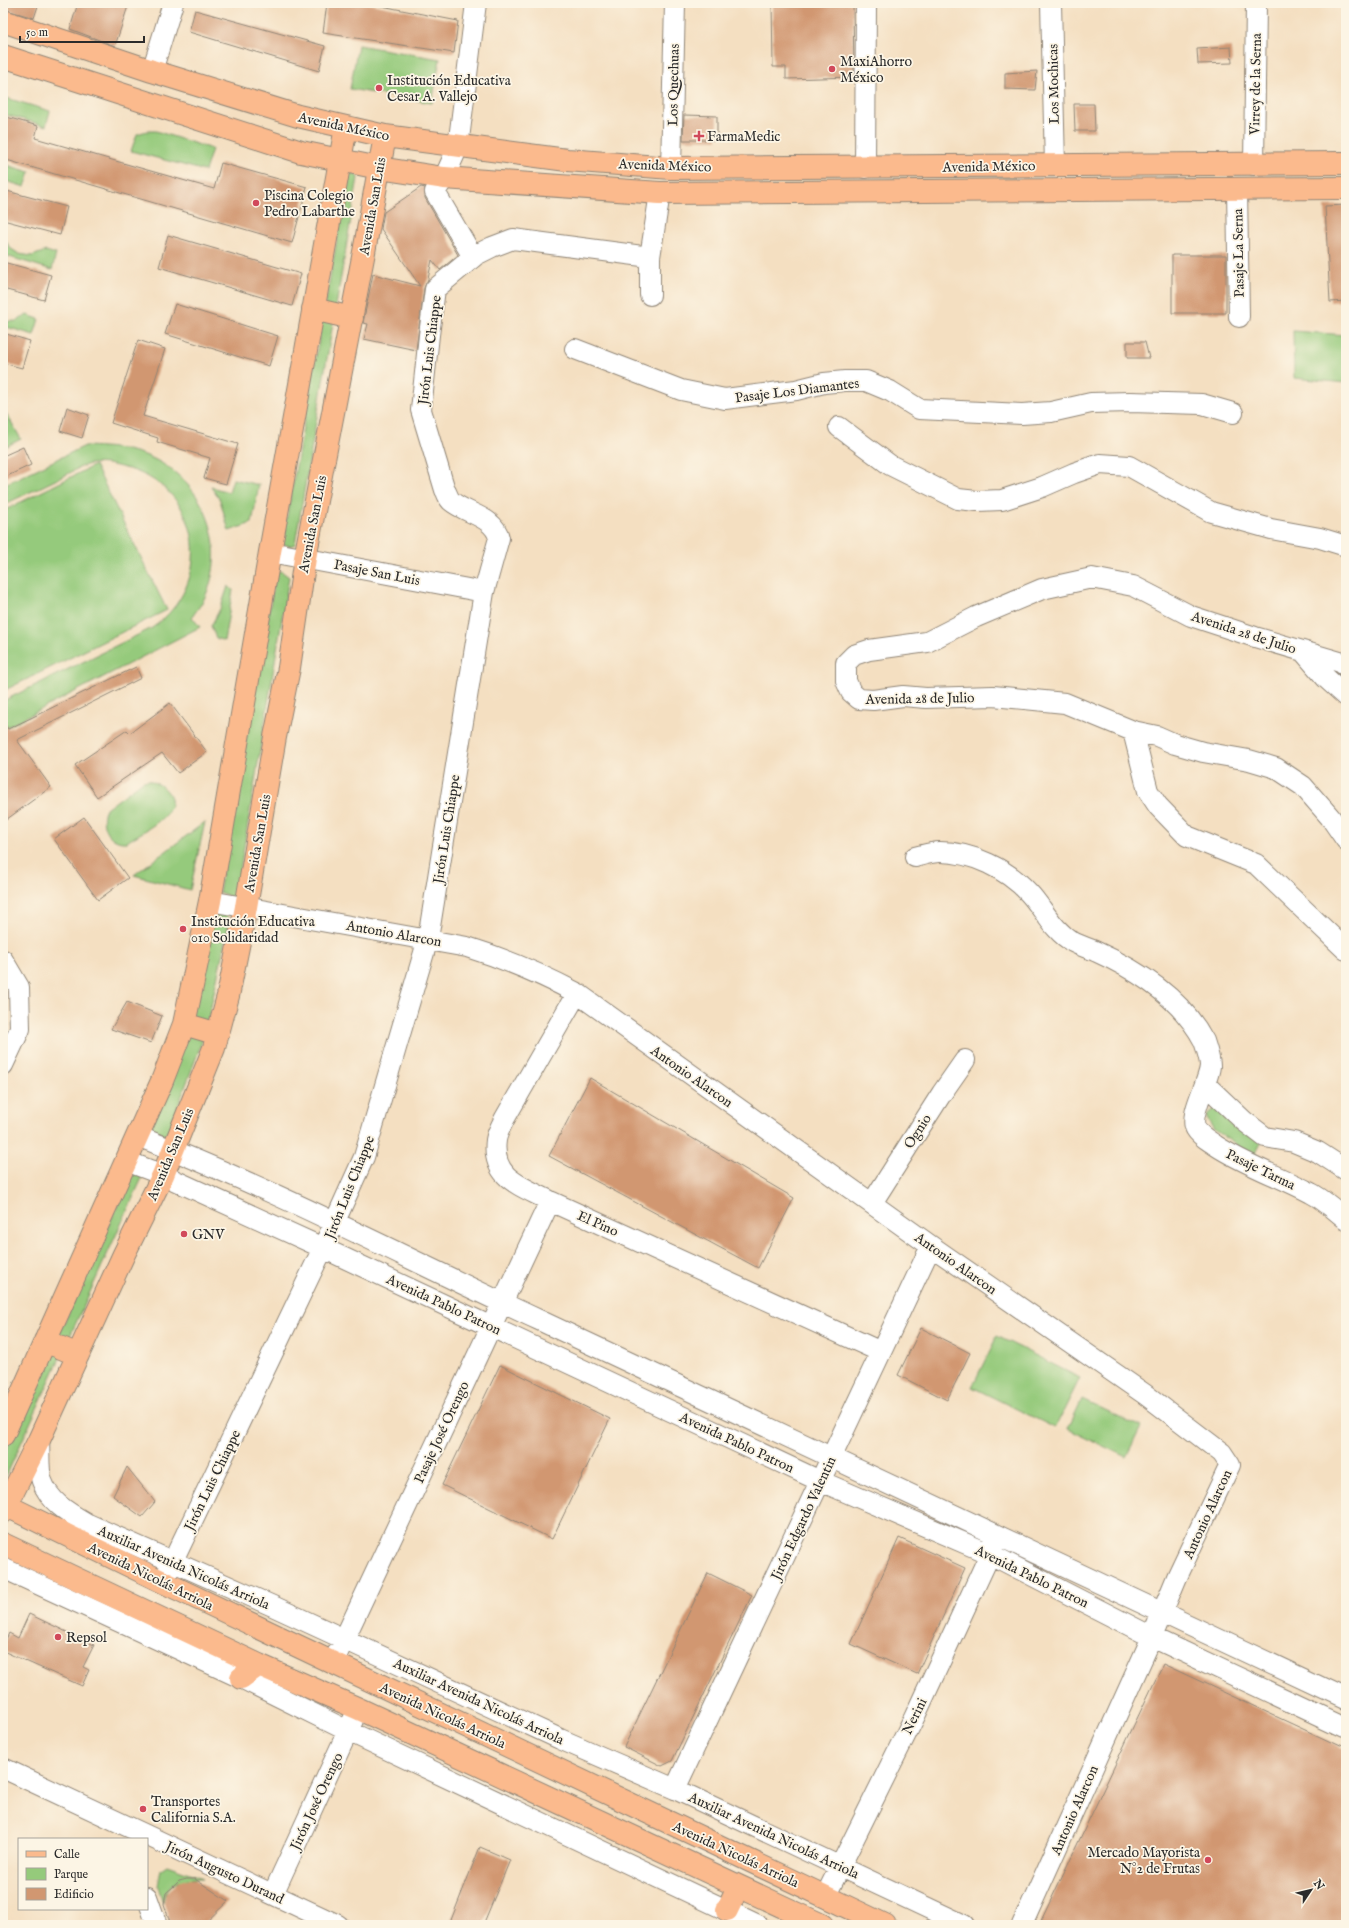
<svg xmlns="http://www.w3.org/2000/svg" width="1349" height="1928" font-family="'IM FELL English',serif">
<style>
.green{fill:#95ca7b;stroke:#607a53}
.building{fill:#d19771}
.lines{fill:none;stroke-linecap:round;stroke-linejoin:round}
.minor-casing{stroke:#908576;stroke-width:22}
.major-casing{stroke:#908576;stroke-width:24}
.minor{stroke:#fff;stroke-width:20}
.major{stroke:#fbba8d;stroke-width:22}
.poi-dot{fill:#d1495b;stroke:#fcf5e5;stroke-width:1.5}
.labels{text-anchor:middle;stroke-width:3.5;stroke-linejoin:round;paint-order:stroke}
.poi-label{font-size:14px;fill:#2b2b2b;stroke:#fcf5e5;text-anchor:start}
.street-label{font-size:14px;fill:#2b2b2b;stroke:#fcf5e5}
</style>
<rect width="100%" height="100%" fill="#fcf5e5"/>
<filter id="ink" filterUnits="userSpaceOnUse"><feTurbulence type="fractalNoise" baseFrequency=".025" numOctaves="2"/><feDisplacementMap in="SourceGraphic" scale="8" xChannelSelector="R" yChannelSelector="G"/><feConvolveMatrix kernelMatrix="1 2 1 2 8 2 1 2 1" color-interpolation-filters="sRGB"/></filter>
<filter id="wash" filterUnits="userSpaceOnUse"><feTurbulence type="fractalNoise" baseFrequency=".012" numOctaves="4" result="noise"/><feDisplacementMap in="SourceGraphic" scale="16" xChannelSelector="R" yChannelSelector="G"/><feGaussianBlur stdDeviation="0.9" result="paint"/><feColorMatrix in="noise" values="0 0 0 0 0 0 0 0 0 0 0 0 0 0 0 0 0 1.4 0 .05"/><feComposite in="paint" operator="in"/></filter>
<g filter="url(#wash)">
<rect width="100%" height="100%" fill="#f4dfc1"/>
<path class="green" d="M 358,45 L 440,59 L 432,103 L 350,89 Z
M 3,97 L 50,111 L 46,126 L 3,114 Z
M 147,131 L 156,131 L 212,149 L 205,171 L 131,151 L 137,134 Z
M 3,164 L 30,172 L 25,187 L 3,180 Z
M 349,173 L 356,174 L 358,178 L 295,544 L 290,546 L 282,544 Z
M 3,236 L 10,248 L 19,254 L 32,256 L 46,251 L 56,254 L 52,270 L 3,255 Z
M 27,315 L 39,319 L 34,335 L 3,326 L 3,322 L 17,321 Z
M 1293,331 L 1346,335 L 1346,383 L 1294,378 Z
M 6,413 L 21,439 L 3,448 L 3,415 Z
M 85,446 C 108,447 132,448 154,459 C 205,484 230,546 204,599 C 201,605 196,611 192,617 L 200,627 L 3,729 L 3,701 L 152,628 C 215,584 205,492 129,469 C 116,466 105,462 91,464 C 83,465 73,471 66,475 C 45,485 24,495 3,505 L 3,485 Z
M 95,465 L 167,610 L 3,691 L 3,511 Z
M 233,479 L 259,485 L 252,523 L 229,531 L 220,500 L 211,487 L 229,492 Z
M 281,571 L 289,577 L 236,895 L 231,897 L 219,892 L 276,572 Z
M 228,586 L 233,590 L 224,641 L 216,638 L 211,626 L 221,607 Z
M 149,780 C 153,782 159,784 163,787 C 190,810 144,830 127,842 C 109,844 98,824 106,809 L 143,781 Z
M 205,822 L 190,890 L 134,875 Z
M 219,915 L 225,915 L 230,919 L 205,1034 L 168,1133 L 159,1138 L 153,1134 L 150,1128 L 214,916 Z
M 1215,1107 L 1234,1128 L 1262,1141 L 1254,1157 L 1214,1130 L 1206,1117 Z
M 132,1174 L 138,1174 L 142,1178 L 3,1483 L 3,1457 Z
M 997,1336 L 1080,1378 L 1055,1428 L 972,1387 Z
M 1082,1399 L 1141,1427 L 1126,1457 L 1068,1429 Z
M 167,1865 L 203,1878 C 185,1878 165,1881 163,1903 L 158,1886 L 161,1869 Z"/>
<g id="blocks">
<path class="building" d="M 3,3 L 39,3 L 34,18 L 3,9 Z
M 78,3 L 129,3 L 115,46 L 70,29 Z
M 327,3 L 366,3 L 458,21 L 454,53 L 323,33 Z
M 772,3 L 853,3 L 854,77 L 786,79 L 786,67 L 773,67 Z
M 195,10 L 325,46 L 319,71 L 189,32 Z
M 1231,47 L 1232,63 L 1198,64 L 1197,49 Z
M 1037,71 L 1035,90 L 1005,89 L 1005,73 Z
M 1074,104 L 1094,104 L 1095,131 L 1075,131 Z
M 684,115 L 717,116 L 717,140 L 683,140 Z
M 3,116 L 38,126 L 35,138 L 214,189 L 221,163 L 307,187 L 292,243 L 3,159 Z
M 421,187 L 425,188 L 425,198 L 458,255 L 440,270 L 432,260 L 428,279 L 424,288 L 416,350 L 364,339 L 368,324 L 363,323 L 373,274 L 420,286 L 381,229 L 384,212 Z
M 3,190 L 67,207 L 60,235 L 3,220 Z
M 1346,205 L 1346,301 L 1330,302 L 1325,206 Z
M 168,235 L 301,274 L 292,306 L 159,267 Z
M 1172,255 L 1226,255 L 1226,313 L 1172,313 Z
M 3,262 L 51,275 L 44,300 L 3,289 Z
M 175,304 L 278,336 L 269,366 L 165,334 Z
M 3,333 L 30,341 L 22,368 L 3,363 Z
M 138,340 L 165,349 L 143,416 L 238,444 L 226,484 L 204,478 L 210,458 L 157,442 L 158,438 L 111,423 Z
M 1127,342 L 1145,342 L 1149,358 L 1127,358 Z
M 67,407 L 89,415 L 82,438 L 60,431 Z
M 23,447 L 31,465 L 3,478 L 3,456 Z
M 136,667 L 141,678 L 17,740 L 51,787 L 3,822 L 3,722 L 8,729 Z
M 170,703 L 207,752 L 178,773 L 162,753 L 97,797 L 75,765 L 127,730 L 130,733 Z
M 84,817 L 128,878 L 98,900 L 54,839 Z
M 127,1002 L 162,1016 L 151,1043 L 111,1029 Z
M 590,1078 L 794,1198 L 758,1268 L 549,1156 Z
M 921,1328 L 970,1353 L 947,1400 L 898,1375 Z
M 500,1365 L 610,1419 L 552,1539 L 442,1485 Z
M 127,1467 L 155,1502 L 142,1517 L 113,1496 Z
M 899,1538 L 965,1568 L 917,1674 L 851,1644 Z
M 708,1573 L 752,1595 L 672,1761 L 662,1766 L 624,1747 Z
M 29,1614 L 94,1645 L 83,1667 L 89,1670 L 82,1686 L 3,1651 L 3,1646 L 9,1633 L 18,1638 Z
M 1163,1664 L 1346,1749 L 1346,1925 L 1039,1925 Z
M 480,1847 L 510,1860 L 483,1925 L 449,1925 Z
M 187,1879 L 195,1879 L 228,1901 L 203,1925 L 171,1925 L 164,1904 L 165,1898 L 166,1893 L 174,1886 L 179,1881 Z"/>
</g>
</g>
<g filter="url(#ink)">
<use href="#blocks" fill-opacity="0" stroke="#908576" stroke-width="1"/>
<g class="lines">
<g class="minor-casing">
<path id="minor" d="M 476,3 L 458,147 L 444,178 L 435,192 L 470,252 L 476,255
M 1051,3 L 1055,166
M 152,71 L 173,3
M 1254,165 L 1256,3
M 671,168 L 675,3
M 865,168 L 866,3
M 1237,188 L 1239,317
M 650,295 L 650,257 L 660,193
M 575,349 L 681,390 L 725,399 L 796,390 L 824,383 L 845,381 L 866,381 L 890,391 L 919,409 L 1022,414 L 1051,412 L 1091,403 L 1130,402 L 1202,404 L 1233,413
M 839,427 L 890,465 L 958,499 L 977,501 L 1002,500 L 1042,487 L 1074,473 L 1100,464 L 1129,466 L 1211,512 L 1271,529 L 1320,538 L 1346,546
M 270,552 L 484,592
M 1303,651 L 1326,678 L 1346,696
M 1346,666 L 1340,662 L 1255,637 L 1191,616 L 1133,586 L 1092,578 L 1042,589 L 976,617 L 927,642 L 869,650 L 854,655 L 846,663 L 846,681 L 851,692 L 859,699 L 873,700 L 903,696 L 926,698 L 993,696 L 1065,703 L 1133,731 L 1157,736 L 1175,744 L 1203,752 L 1249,760 L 1276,768 L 1303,786 L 1330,817 L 1346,840
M 1133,731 L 1148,791 L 1158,806 L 1187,836 L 1256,864 L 1346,950
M 915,857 C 923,855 932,852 940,852 C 972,852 1007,869 1029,893 C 1044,909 1053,931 1073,942 C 1080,946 1089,948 1097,952 C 1139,971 1182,999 1204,1041 C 1206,1047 1210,1059 1210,1066 C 1209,1082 1188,1115 1196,1129 C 1200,1136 1208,1140 1215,1145 C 1245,1165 1279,1176 1311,1193 C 1323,1199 1335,1210 1346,1219
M 210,901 L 467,947 C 506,959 541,974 577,993 L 931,1246 L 1146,1395 L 1222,1453 L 1230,1465 L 1177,1577 L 1152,1637 L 1022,1925
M 3,960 L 19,987 L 20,1029 L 3,1065
M 577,993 L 505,1118 C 502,1124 497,1133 496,1140 C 491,1179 522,1186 550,1201 L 881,1352
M 1206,1085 L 1244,1121 L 1265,1137 L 1294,1142 L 1318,1152 L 1346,1170
M 137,1136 C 275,1189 405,1258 539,1320 C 809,1445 1078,1571 1346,1699
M 126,1161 L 163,1175 L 323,1248 L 820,1481 L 990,1554 L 1152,1637 L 1346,1728
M 872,1203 L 942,1093 L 965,1060
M 39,1440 C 40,1451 38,1471 42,1481 C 50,1503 69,1513 88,1524 L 275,1607 L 560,1739 L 675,1789 L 964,1925
M 3,1568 L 241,1678 L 348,1731 L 758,1925
M 163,1582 L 323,1248 L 364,1157 L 428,939 L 484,592 L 499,538 C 494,516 466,514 451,501 C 448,498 447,493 445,490 L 421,410 L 429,335 L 435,289 L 476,255 L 492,247 L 513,239 L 650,257
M 333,1663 L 550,1201
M 3,1768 L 338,1925
M 675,1789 L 931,1246
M 273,1894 L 353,1720
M 147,1897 L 157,1925
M 825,1897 L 914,1718 L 990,1554 L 994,1541"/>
</g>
<g class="major-casing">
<path id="major" d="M 3,21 L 152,71 L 298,116 L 385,136 L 567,160 L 671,168 L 1346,163
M 3,56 L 301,152 L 379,168 L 444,178 L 660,193 L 1346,188
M 313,309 L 352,318
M 184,1024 L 218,1034
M 45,1341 L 78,1355
M 3,1435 L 162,1081 L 184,1024 L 210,901 L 270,552 L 346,127
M 3,1504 L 163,1582 L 885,1925
M 3,1512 L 39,1440 L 124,1254 L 163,1175 L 214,1048 L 228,996 L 246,907 L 275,737 L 289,668 L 305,558 L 364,252 L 385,136
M 3,1544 L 259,1665 L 359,1709 L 822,1925
M 241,1678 L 259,1665
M 727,1910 L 738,1887"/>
</g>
<use href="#minor" class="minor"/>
<use href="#major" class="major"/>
</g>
</g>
<g class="poi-dot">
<circle cx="832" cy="69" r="4"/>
<circle cx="379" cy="88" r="4"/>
<path d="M697 130h4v4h4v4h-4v4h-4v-4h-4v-4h4z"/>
<circle cx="256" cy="203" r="4"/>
<circle cx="183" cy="929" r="4"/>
<circle cx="184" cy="1234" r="4"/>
<circle cx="58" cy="1637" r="4"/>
<circle cx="143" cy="1809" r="4"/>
<circle cx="1208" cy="1860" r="4"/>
</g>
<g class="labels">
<g class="poi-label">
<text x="840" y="66">MaxiAhorro<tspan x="840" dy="16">México</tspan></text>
<text x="387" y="85">Institución Educativa<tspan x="387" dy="16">Cesar A. Vallejo</tspan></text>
<text x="707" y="141">FarmaMedic</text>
<text x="264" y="200">Piscina Colegio<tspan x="264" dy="16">Pedro Labarthe</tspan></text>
<text x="191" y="926">Institución Educativa<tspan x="191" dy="16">010 Solidaridad</tspan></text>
<text x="192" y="1239">GNV</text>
<text x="66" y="1642">Repsol</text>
<text x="151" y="1806">Transportes<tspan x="151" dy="16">California S.A.</tspan></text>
<text x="1200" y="1857" text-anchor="end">Mercado Mayorista<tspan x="1200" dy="16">N°2 de Frutas</tspan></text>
</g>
<g class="street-label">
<text transform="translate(1053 84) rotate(-91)" y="5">Los Mochicas</text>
<text transform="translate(1255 84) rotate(-89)" y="5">Virrey de la Serna</text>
<text transform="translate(673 85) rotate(-89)" y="5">Los Quechuas</text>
<text transform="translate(344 126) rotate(12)" y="5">Avenida México</text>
<text transform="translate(665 165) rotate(2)" y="5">Avenida México</text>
<text transform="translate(989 166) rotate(-1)" y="5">Avenida México</text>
<text transform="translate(372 206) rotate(-80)" y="5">Avenida San Luis</text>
<text transform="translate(1238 253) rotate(-91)" y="5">Pasaje La Serna</text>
<text transform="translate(429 350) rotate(-83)" y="5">Jirón Luis Chiappe</text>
<text transform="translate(797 390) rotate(-7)" y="5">Pasaje Los Diamantes</text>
<text transform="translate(312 524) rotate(-79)" y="5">Avenida San Luis</text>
<text transform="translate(377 572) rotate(11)" y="5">Pasaje San Luis</text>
<text transform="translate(1244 632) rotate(18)" y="5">Avenida 28 de Julio</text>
<text transform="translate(920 698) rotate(-1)" y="5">Avenida 28 de Julio</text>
<text transform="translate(446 829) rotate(-81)" y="5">Jirón Luis Chiappe</text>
<text transform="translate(257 843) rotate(-80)" y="5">Avenida San Luis</text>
<text transform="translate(394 933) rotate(10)" y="5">Antonio Alarcon</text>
<text transform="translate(692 1076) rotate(35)" y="5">Antonio Alarcon</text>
<text transform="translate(917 1131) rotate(-57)" y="5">Ognio</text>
<text transform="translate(170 1154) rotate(-67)" y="5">Avenida San Luis</text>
<text transform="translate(1261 1169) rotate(26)" y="5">Pasaje Tarma</text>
<text transform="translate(349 1187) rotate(-68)" y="5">Jirón Luis Chiappe</text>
<text transform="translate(598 1223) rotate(24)" y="5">El Pino</text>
<text transform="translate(956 1263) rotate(35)" y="5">Antonio Alarcon</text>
<text transform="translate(444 1304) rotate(25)" y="5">Avenida Pablo Patron</text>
<text transform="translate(441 1432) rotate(-65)" y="5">Pasaje José Orengo</text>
<text transform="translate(737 1442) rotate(25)" y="5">Avenida Pablo Patron</text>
<text transform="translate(212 1480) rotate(-64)" y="5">Jirón Luis Chiappe</text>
<text transform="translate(1207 1514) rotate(-65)" y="5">Antonio Alarcon</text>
<text transform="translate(803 1518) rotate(-65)" y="5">Jirón Edgardo Valentin</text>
<text transform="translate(184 1567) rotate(24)" y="5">Auxiliar Avenida Nicolás Arriola</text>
<text transform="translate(151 1576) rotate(26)" y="5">Avenida Nicolás Arriola</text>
<text transform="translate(1032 1576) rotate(26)" y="5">Avenida Pablo Patron</text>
<text transform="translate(479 1701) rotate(25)" y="5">Auxiliar Avenida Nicolás Arriola</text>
<text transform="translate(443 1715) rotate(25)" y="5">Avenida Nicolás Arriola</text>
<text transform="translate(914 1716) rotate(-64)" y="5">Nerini</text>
<text transform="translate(316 1801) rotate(-65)" y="5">Jirón José Orengo</text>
<text transform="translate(1074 1810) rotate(-66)" y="5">Antonio Alarcon</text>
<text transform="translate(774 1835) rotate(25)" y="5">Auxiliar Avenida Nicolás Arriola</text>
<text transform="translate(736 1854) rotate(25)" y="5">Avenida Nicolás Arriola</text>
<text transform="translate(225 1872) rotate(25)" y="5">Jirón Augusto Durand</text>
</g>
</g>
<rect width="1349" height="1928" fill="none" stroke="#fcf5e5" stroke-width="16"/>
<rect x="18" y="1838" width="130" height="72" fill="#fcf5e5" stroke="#a8a49b"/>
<rect x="26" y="1851" width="20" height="6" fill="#fbba8d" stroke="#a8a49b"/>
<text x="54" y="1858" font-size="12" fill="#2b2b2b">Calle</text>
<rect x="26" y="1868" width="20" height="12" fill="#95ca7b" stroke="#a8a49b"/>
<text x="54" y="1878" font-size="12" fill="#2b2b2b">Parque</text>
<rect x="26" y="1888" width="20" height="12" fill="#d19771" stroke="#a8a49b"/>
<text x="54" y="1898" font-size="12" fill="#2b2b2b">Edificio</text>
<g transform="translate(1311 1890) rotate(55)" stroke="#fcf5e5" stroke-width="3" paint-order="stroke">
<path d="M0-3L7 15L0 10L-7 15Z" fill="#2b2b2b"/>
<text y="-6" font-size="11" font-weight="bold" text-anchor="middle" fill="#2b2b2b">N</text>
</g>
<path d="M20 36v6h124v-6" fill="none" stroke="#2b2b2b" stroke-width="2"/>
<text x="26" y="36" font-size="12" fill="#2b2b2b" stroke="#fcf5e5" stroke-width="3" paint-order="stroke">50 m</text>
</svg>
